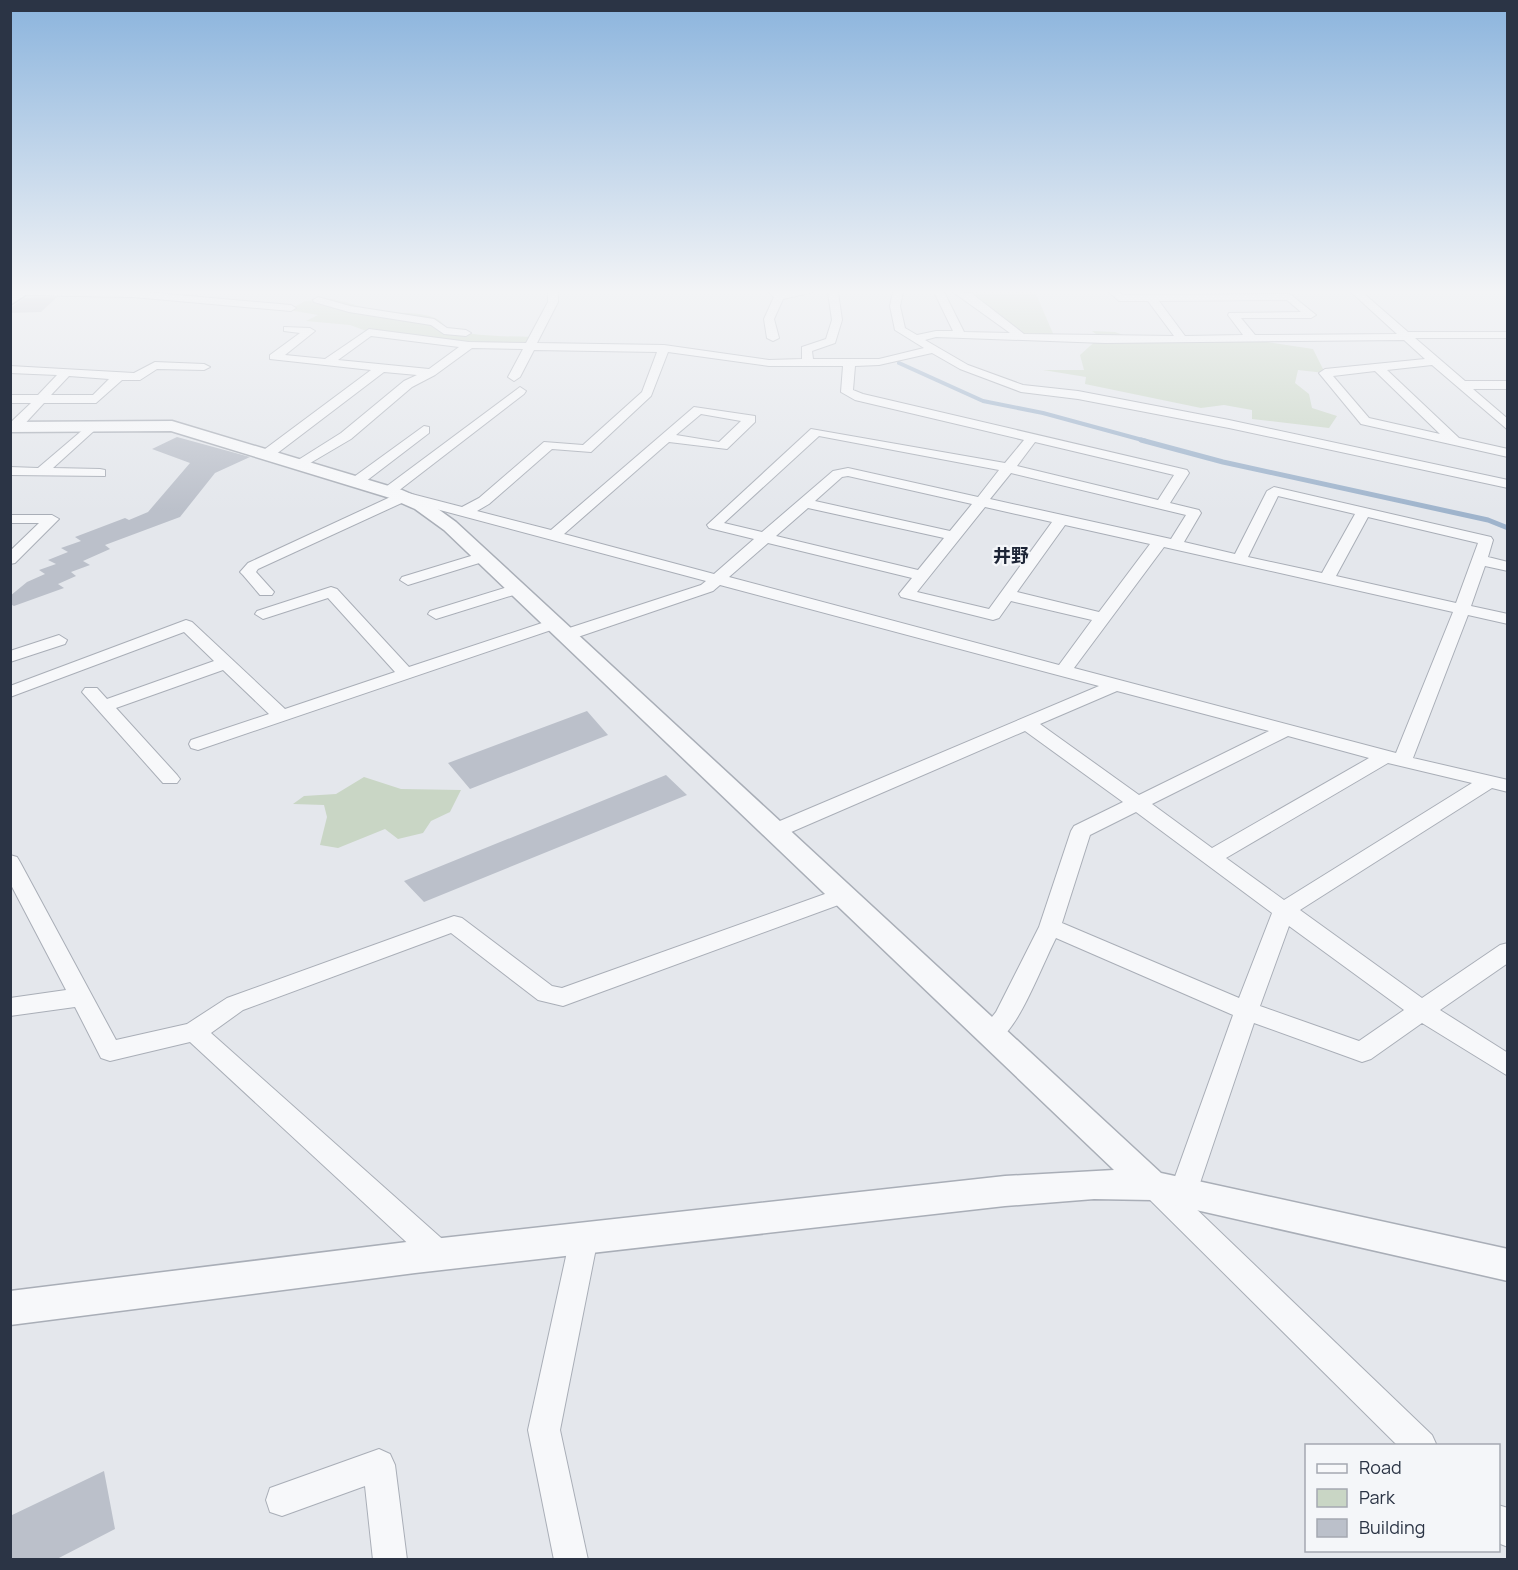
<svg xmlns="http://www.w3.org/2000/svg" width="1518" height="1570" font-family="Manrope,'Noto Sans JP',sans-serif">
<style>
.green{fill:#c9d6c5}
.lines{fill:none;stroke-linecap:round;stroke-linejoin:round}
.stream-far1{stroke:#9fb4cc;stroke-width:4}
.stream{stroke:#9fb4cc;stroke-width:5}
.building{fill:#bbc0ca}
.minor-casing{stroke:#a9aeb7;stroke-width:2}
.tertiary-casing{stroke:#a9aeb7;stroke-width:3}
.trunk-casing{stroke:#8b94a3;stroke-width:3}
.minor{fill:#f7f8fa;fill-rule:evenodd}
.tertiary{fill:#f7f8fa;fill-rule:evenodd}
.trunk{fill:#fff;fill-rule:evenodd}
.labels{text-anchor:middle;stroke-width:4.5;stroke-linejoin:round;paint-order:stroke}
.far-quarter-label{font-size:18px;font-weight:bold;fill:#1d2536;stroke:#f4f6f9}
</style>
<rect width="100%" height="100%" fill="#e4e7ec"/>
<path class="green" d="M 958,292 L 1035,292 L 1055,338 L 1020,336 L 967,295 Z
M 329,299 C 349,301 360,308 380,311 C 398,314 418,311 435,318 C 441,320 444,327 450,329 C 476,337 506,336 533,337 L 528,345 L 469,345 L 369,332 L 350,325 L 306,321 L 318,315 L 289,310 L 305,301 Z
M 1092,331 L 1115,332 L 1136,340 L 1247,339 L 1313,349 L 1325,373 L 1298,370 L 1295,383 L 1309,394 L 1312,408 L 1337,416 L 1329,428 L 1252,419 L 1252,410 L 1224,405 L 1201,408 L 1085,384 L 1086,377 L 1043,370 L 1084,370 L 1080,355 L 1100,337 Z
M 364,777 L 401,789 L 461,790 L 450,812 L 431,821 L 423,833 L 398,839 L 385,829 L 338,848 L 320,845 L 327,817 L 324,805 L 293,804 L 304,796 L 336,794 Z"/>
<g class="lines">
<path class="stream-far1" d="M 899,363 L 983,401 L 1043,413 L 1146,441"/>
<path class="stream" d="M 1141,440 L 1223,462 L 1488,520 L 1508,528"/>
</g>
<path class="building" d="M 57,297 L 41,312 L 10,313 L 10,309 L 24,298 Z
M 177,437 L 250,457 L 215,473 L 180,517 L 105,545 L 110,549 L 83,561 L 90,565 L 71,572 L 76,576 L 58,584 L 64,588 L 14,606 L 10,604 L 10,596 L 27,582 L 45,574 L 39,570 L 56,564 L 48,560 L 68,552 L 61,548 L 81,541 L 75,537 L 125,518 L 129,520 L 148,512 L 190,463 L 152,449 Z
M 587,711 L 608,735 L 470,789 L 448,763 Z
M 666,775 L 687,795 L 424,902 L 404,881 Z
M 104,1471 L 115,1529 L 55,1560 L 10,1560 L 10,1516 Z"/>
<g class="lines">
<g class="minor-casing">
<path id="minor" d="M 19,292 L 145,292 L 291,305 L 296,308 L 291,311 L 133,297 L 24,295 Z
M 548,292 L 558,292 L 558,302 L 537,343 L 664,345 L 769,360 L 802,359 L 802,347 L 826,339 L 832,320 L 828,292 L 838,292 L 842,320 L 835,343 L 812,351 L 813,359 L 879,359 L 924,348 L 895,330 L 890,306 L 893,292 L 903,292 L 900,306 L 905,328 L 917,335 L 936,331 L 953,331 L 934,292 L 944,292 L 964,332 L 1010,333 L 953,292 L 971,293 L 1024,334 L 1174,336 L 1148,301 L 1119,301 L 1109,292 L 1119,292 L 1122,295 L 1290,294 L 1316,315 L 1311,318 L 1241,318 L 1255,335 L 1397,334 L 1351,292 L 1362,292 L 1408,332 L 1508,332 L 1508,338 L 1415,338 L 1465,381 L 1508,381 L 1508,389 L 1473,389 L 1508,419 L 1508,430 L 1432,365 L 1387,370 L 1459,438 L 1508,449 L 1508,457 L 1361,424 L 1319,373 L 1325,369 L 1425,359 L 1404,340 L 1105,343 L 936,337 L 925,340 L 968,365 L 1023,385 L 1078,391 L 1229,420 L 1508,480 L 1508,488 L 1229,428 L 1078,399 L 1021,392 L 960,369 L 932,353 L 879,365 L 855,366 L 853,390 L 863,394 L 1187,470 L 1189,473 L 1170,503 L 1199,510 L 1201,513 L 1184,542 L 1235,554 L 1267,491 L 1274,487 L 1491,537 L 1493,540 L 1488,557 L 1508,562 L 1508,571 L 1485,566 L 1471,606 L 1508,614 L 1508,624 L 1468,615 L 1413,758 L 1508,780 L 1508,792 L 1492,788 L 1300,910 L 1422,998 L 1500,945 L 1508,943 L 1508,963 L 1440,1010 L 1508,1053 L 1508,1076 L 1422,1023 L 1371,1059 L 1362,1062 L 1254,1023 L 1197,1192 L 1193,1200 L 1189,1202 L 1432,1435 L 1437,1446 L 1398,1446 L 1144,1194 L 1140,1186 L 1144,1178 C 1157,1173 1162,1177 1172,1185 L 1233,1015 L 1056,938 C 1043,963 1021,1023 1000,1039 C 994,1043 989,1042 982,1040 L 979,1033 L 996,1012 L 1039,927 L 1071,831 L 1074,826 L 1123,802 L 1025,731 L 782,836 L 768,836 L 765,831 L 768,826 L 1099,686 L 720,585 L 713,591 L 572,639 L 560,639 L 558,635 L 560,631 L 701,585 L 706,581 L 406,501 L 258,569 L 256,572 L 274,592 L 272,595 L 260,595 L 243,575 L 240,572 L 248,563 L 399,493 L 404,492 L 462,507 L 479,498 L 544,442 L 583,445 L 642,392 L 657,352 L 534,350 L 520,377 L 514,381 L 508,377 L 523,349 L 472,348 L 435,375 L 412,387 L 351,439 L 300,469 L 295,468 L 295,462 L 341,433 L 404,381 L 417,375 L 384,372 L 271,458 L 261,458 L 261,452 L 371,370 L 270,359 L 270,355 L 300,333 L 284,331 L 284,327 L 310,328 L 315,331 L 285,355 L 325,359 L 369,329 L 469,342 L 526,343 L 548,302 ZM 1287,300 L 1301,312 L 1229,313 L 1228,315 L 1243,335 L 1185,336 L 1159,301 ZM 371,336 L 459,347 L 429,369 L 338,360 ZM 668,352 L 769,366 L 843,366 L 841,392 L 855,400 L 1024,440 L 1005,463 L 811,429 L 707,525 L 709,528 L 754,539 L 714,574 L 564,534 L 669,442 L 727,449 L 755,422 L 755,416 L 694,407 L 551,530 L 477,511 L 489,504 L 552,449 L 591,452 L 651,396 ZM 1375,371 L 1440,434 L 1369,418 L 1333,376 ZM 701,414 L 741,421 L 719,442 L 676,435 ZM 819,436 L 999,470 L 978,497 L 848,468 L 833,471 L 762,532 L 724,523 ZM 1035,442 L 1174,475 L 1158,500 L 1017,466 ZM 1011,473 L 1186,515 L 1171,539 L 990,499 ZM 848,476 L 972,504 L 950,531 L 815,501 L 842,477 ZM 1278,496 L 1355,514 L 1322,573 L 1248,557 ZM 985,507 L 1052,522 L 989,609 L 917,592 ZM 808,508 L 944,538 L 918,570 L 776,536 ZM 1368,517 L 1478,543 L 1456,603 L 1336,576 ZM 1065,525 L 1150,544 L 1099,612 L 1017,592 ZM 768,543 L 912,578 L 899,594 L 901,597 L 993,620 L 999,618 L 1011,601 L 1092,620 L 1059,665 L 729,577 ZM 1164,547 L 1453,612 L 1396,753 L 1074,668 ZM 1117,691 L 1269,731 L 1139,795 L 1040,724 ZM 1288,736 L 1369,758 L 1212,848 L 1152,804 ZM 1388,763 L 1472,783 L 1284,900 L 1226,858 ZM 1136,812 L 1272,913 L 1239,998 L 1062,923 L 1090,835 ZM 1289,926 L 1404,1010 L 1359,1041 L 1260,1006 Z
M 769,292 L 813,292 L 783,299 L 774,319 L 779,338 L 773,341 L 767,338 L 764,319 L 774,297 Z
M 318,297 L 350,306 L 434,319 L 447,328 L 466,330 L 471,333 L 466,336 L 444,334 L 431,325 L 349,312 L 314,302 L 313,300 Z
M 155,362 L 204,364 L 210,367 L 204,370 L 157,369 L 140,380 L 122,380 L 96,403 L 44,403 L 19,430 L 10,430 L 10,423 L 31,403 L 10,403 L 10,395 L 38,395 L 57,375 L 10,373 L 10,366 L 134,373 ZM 69,376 L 109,379 L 93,395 L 51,395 Z
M 520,387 L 526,391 L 524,394 L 393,495 L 383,495 L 383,489 Z
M 92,422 L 96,423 L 96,429 L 53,468 L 100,469 L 105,470 L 105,476 L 10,475 L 10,467 L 38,468 Z
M 424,426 L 429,427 L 429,433 L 361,485 L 351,485 L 351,479 Z
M 10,515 L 52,515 L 59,519 L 15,563 L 10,564 L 10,551 L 39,523 L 10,523 Z
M 484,552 L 492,557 L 489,560 L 408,585 L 400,580 L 402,577 Z
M 517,584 L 523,586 L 525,589 L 523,592 L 436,619 L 428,614 L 430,611 Z
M 331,587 L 337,589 L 409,667 L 548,621 L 560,621 L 562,624 L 560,627 L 198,750 L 191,748 L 189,744 L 191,740 L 269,714 L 223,670 L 116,708 L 177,775 L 180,779 L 177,783 L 163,783 L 82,692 L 85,688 L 97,688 L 107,699 L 214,661 L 184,632 L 10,697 L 10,686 L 186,620 L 192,622 L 285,709 L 395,672 L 328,598 L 263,619 L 255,614 L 257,611 Z
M 59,635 L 67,640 L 65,644 L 10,662 L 10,651 Z
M 10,855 L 17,857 L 20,862 L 116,1040 L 187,1024 L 227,998 L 454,916 L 462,918 L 552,986 L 562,988 L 836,890 L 844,887 L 852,890 L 855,895 L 852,900 L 563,1006 L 538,1000 L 451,933 L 243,1010 L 211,1033 L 449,1245 L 453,1254 L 449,1263 L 439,1267 L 429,1263 L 190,1042 L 110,1061 L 101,1058 L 75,1007 L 10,1016 L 10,998 L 66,990 L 10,883 Z
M 584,1225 L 594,1229 L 598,1238 L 560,1430 L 588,1560 L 554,1560 L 528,1430 L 570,1238 L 574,1229 Z
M 379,1449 L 390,1454 L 395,1465 L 407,1560 L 373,1560 L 365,1486 L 282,1516 L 270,1512 L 266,1500 L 270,1488 Z
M 1498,1505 L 1508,1508 L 1508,1547 L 1498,1543 Z"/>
</g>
<g class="tertiary-casing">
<path id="tertiary" d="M 172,421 L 402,490 L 427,501 L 456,522 L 1161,1173 L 1508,1249 L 1508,1281 L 1152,1200 L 1094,1199 L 1005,1206 L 415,1273 L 10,1325 L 10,1291 L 415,1241 L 1005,1176 L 1114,1170 L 444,530 L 415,509 L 390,498 L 171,431 L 10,432 L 10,422 Z"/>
</g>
<g class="trunk-casing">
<path id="trunk" d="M 10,292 L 30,292 L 10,305 Z"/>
</g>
<use href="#minor" class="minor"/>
<use href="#tertiary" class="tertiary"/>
<use href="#trunk" class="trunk"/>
</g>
<linearGradient id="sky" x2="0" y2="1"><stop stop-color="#8bb4dd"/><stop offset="0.57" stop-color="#f3f4f6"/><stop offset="1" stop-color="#f3f4f6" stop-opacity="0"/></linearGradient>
<rect width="1518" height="512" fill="url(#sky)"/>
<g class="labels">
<g class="far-quarter-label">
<text x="1011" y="562">井野</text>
</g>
</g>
<rect width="1518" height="1570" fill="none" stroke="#2b3445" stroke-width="24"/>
<rect x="1305" y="1444" width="195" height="108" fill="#f4f6f9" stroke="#a4a8b1" stroke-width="1.5"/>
<rect x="1317" y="1464" width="30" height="9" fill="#f7f8fa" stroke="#a4a8b1" stroke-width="1.5"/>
<text x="1359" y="1474" font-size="18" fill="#2b3445">Road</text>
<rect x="1317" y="1489" width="30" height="18" fill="#c9d6c5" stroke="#a4a8b1" stroke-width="1.5"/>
<text x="1359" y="1504" font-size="18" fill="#2b3445">Park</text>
<rect x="1317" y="1519" width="30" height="18" fill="#bbc0ca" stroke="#a4a8b1" stroke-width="1.5"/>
<text x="1359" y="1534" font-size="18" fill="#2b3445">Building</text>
</svg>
